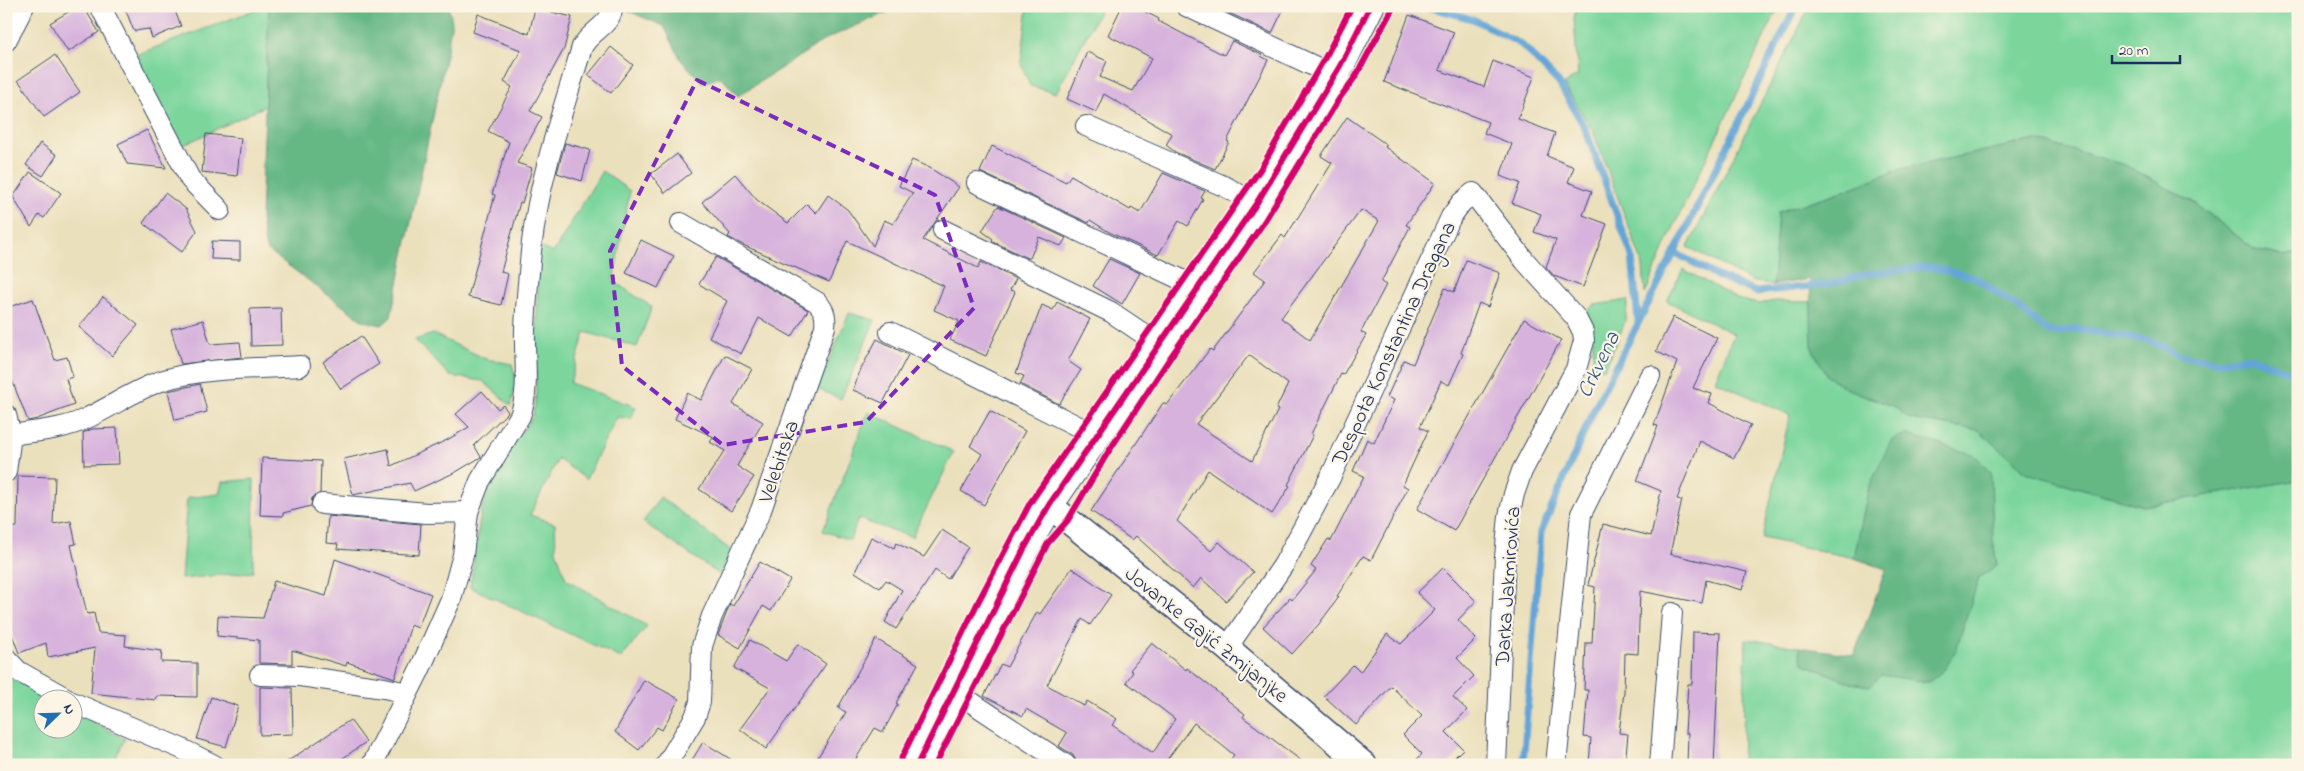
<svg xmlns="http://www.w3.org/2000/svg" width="2304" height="771" font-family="'Indie Flower',sans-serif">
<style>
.green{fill:#7cd69c;stroke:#4c827d}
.forest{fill:#65b784;stroke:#407371}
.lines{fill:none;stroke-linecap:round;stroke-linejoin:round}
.stream{stroke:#63a5d6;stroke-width:7}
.building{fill:#d7b2dd;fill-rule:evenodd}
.minor-casing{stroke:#3a4a6c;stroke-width:22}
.tertiary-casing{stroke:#3a4a6c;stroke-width:28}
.primary-casing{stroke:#3a4a6c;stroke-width:30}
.minor{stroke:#fff;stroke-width:20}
.tertiary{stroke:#fff;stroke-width:25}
.primary{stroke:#fff;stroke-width:28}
.cycleway-casing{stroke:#fcf5e5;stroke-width:9}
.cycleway{stroke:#d6006c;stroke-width:6}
.marked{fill:none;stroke:#7b2cbf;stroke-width:4;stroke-dasharray:10 6;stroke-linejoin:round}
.labels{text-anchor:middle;stroke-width:4.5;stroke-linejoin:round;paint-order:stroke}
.street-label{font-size:21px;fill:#1b2f5e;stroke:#fcf5e5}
.water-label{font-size:22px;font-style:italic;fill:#345888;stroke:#fcf5e5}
</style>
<rect width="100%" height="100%" fill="#fcf5e5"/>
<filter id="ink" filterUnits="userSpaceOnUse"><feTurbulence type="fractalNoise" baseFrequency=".02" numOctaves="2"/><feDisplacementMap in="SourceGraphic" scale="10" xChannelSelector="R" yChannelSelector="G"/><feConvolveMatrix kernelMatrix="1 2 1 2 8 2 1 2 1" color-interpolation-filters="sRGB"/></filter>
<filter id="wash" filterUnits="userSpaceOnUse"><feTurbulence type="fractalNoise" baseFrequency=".0096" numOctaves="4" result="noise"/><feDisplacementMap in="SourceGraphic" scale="20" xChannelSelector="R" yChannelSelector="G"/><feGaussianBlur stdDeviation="1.12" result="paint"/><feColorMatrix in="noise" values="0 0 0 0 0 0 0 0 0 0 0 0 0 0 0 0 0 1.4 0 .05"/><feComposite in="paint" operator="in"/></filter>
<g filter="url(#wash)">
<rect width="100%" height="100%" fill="#ebe0bc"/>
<path class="green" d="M 265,6 L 269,6 L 265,106 L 179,147 L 133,56 Z
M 1028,6 L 1102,6 L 1056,93 L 1030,86 L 1021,63 Z
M 1577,6 L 1779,6 L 1675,224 L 1645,294 L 1643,265 L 1593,131 L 1564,84 L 1578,75 L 1574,18 Z
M 1810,6 L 2298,6 L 2298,252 L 2284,256 L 2255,250 L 2195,203 L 2125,165 L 2036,140 L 1896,170 L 1847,190 L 1778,212 L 1773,285 L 1751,281 L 1688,247 Z
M 602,171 L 630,191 L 613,281 L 652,307 L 637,347 L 585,332 L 570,383 L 636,407 L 631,419 L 617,417 L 586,479 L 558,459 L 530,515 L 555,524 L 556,550 L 566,579 L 647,626 L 621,658 L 470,587 L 481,512 L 492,481 L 511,446 L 533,416 L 536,395 L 538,246 L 553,253 Z
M 1683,269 L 1737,299 L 1758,304 L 1775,301 L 1811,302 L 1812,348 L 1827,376 L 1848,389 L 1896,407 L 1910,419 L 1979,430 L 2027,473 L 2143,506 L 2298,480 L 2298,765 L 1742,765 L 1746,639 L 1799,647 L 1802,663 L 1851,683 L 1869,686 L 1881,675 L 1929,682 L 1968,609 L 1979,578 L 1997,565 L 1993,540 L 1869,487 L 1854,558 L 1762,538 L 1790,415 L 1715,381 L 1734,334 L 1667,301 Z
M 1628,300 L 1625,322 L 1605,368 L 1593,369 L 1593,341 L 1583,316 L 1594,305 Z
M 849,313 L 875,320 L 841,399 L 817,389 Z
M 433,334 L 486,359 L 512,364 L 516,380 L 511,406 L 483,381 L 450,376 L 415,340 Z
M 868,412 L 954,452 L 912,537 L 858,519 L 850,540 L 823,531 Z
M 254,479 L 253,572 L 181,579 L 187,498 L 219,494 L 222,482 Z
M 660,497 L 736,554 L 720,575 L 643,522 Z
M 6,676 L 49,698 L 42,698 L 42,728 L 72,728 L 73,711 L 125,739 L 112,765 L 6,765 Z"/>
<path class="forest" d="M 269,6 L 448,6 L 452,21 L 447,50 L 391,317 L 382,325 L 363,321 L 266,249 L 261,219 Z
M 627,6 L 901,6 L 826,39 L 738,96 L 721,77 L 703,83 L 681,60 L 664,26 L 628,11 Z
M 2036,140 L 2125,165 L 2195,203 L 2255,250 L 2284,256 L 2298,252 L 2298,480 L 2144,506 L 2027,473 L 1979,430 L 1910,419 L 1895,407 L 1848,389 L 1827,376 L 1812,348 L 1810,279 L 1773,285 L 1778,212 L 1847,190 L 1896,170 Z
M 1905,434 L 1975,455 L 1991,473 L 1993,540 L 1997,565 L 1979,578 L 1956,650 L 1945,669 L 1929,682 L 1881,675 L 1870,686 L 1851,683 L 1802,663 L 1799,647 L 1854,655 L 1886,569 L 1854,558 L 1869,487 L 1891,441 Z"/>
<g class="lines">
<path class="stream" d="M 1425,6 L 1475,20 L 1522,45 L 1559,83 L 1585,128 L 1632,256 L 1638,321
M 1674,252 L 1717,276 L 1756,292 L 1830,284 L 1866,274 L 1930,267 L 1974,277 L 2011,302 L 2050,333 L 2078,329 L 2151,341 L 2179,355 L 2218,362 L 2251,357 L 2298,376
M 1523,765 L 1541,532 L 1596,405 L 1682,238 L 1796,6"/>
</g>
<g id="blocks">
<path class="building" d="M 78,6 L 83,6 L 99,32 L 68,52 L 50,23 Z
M 124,6 L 173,6 L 181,26 L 152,38 L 149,29 L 134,31 Z
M 1122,6 L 1134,6 L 1159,19 L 1158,21 L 1224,55 L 1232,41 L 1262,55 L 1261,56 L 1268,60 L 1227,141 L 1229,142 L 1215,169 L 1175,152 L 1166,145 L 1172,134 L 1104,94 L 1096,112 L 1067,99 L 1087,52 L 1107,61 L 1100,77 L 1133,91 L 1152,58 L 1108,35 Z
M 1214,6 L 1285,6 L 1272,33 Z
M 535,8 L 572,17 L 564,49 L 530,111 L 542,117 L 517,163 L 532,168 L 522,203 L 520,202 L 501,272 L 508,274 L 501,305 L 468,297 L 495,195 L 492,194 L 509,142 L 488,131 L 512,87 L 504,82 L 521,50 L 473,32 L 478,14 L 529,34 Z
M 1409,15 L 1454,32 L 1439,70 L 1484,87 L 1493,61 L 1534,77 L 1518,119 L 1555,133 L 1547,156 L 1574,167 L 1568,182 L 1592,191 L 1583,215 L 1607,224 L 1583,287 L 1554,276 L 1546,267 L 1556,240 L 1534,232 L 1541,214 L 1512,203 L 1520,183 L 1500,176 L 1512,144 L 1484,133 L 1488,122 L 1384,82 Z
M 611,47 L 633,65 L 611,93 L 588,75 Z
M 55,55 L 80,92 L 44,117 L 18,80 Z
M 1347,117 L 1387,145 L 1385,147 L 1435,183 L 1406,225 L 1410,227 L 1381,282 L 1386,285 L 1361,332 L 1366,335 L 1343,375 L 1341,374 L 1311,434 L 1313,435 L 1288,485 L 1290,486 L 1272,514 L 1208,470 L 1177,521 L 1211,551 L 1219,542 L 1253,572 L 1226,601 L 1201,578 L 1193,588 L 1136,536 L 1132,540 L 1091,511 L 1163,403 L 1167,405 L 1210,349 L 1213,351 L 1265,280 L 1254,272 L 1282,235 L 1285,238 L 1332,163 L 1321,156 ZM 1361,210 L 1379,221 L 1310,340 L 1281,318 ZM 1249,355 L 1288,384 L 1276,409 L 1278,410 L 1252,461 L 1196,424 Z
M 147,130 L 166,168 L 127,164 L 118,144 Z
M 206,134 L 241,138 L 237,176 L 202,172 Z
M 40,143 L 57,155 L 43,176 L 26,165 Z
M 565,143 L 590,150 L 582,181 L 557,173 Z
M 992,146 L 1066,182 L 1071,175 L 1130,210 L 1131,208 L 1140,213 L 1163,173 L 1205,191 L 1201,198 L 1203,199 L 1188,226 L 1179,221 L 1158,255 L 1109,232 L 1090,220 L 1089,223 L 980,172 Z
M 677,154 L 691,173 L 665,193 L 651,174 Z
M 912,160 L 930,168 L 959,187 L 923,240 L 978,268 L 981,262 L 1016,279 L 1010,290 L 1015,292 L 986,356 L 950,340 L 959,321 L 934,310 L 944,286 L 847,241 L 829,282 L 743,245 L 728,237 L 730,234 L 702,202 L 735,174 L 757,200 L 788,223 L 807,204 L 816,213 L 828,195 L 848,210 L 873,246 L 884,220 L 893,224 L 913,193 L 899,186 Z
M 30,172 L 61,193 L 44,218 L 39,215 L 31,227 L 13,197 Z
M 165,193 L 186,209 L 197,231 L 182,252 L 143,223 Z
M 998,206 L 1066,238 L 1061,246 L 1039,237 L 1030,258 L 1027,258 L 992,241 L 993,239 L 982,231 Z
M 641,240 L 674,256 L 658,288 L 626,273 Z
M 212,241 L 240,242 L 240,260 L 211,259 Z
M 716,257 L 808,310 L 792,337 L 759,318 L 741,354 L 709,337 L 727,301 L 699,284 Z
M 1109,259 L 1140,273 L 1122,304 L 1093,286 Z
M 1466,260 L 1500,273 L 1488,307 L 1479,303 L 1461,353 L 1463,354 L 1449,385 L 1441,381 L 1420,427 L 1428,431 L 1403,485 L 1408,488 L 1371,560 L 1363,556 L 1337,596 L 1339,597 L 1319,624 L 1292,654 L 1263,627 L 1290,598 L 1292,600 L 1316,570 L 1311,566 L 1328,539 L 1331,541 L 1364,476 L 1353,471 L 1367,439 L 1374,443 L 1394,400 L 1387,397 L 1404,360 L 1413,364 L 1445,288 L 1454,292 Z
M 103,297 L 138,325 L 112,356 L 79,327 Z
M 33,299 L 55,360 L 67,357 L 73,377 L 66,379 L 74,405 L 37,419 L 28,421 L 6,365 L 6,308 Z
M 1057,302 L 1090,319 L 1068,361 L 1081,370 L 1059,404 L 1020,384 L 1024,376 L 1016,373 L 1042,305 L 1053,310 Z
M 281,308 L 282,345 L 251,346 L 250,309 Z
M 1673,317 L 1717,338 L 1693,388 L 1712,394 L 1709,403 L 1751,425 L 1734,458 L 1700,441 L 1677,499 L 1682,500 L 1670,554 L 1747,572 L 1742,590 L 1706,580 L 1702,603 L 1640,591 L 1638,654 L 1625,653 L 1624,692 L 1619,733 L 1628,734 L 1625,765 L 1589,765 L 1591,738 L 1584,737 L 1588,690 L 1584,690 L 1586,643 L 1592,643 L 1595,587 L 1588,585 L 1603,524 L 1651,536 L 1661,491 L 1637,481 L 1658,426 L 1654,425 L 1677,362 L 1656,351 Z
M 1524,319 L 1561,340 L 1454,531 L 1417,509 Z
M 203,320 L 210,344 L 240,342 L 242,357 L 181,364 L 171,329 Z
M 361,336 L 379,364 L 341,389 L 323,362 Z
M 877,339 L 908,355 L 883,403 L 853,390 L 860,371 Z
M 725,355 L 752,369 L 733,404 L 763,422 L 737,466 L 754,477 L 731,511 L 699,489 L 725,451 L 710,442 L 714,437 L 675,419 L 687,393 L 701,400 Z
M 200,384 L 207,412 L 175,420 L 168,391 Z
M 482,391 L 498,409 L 503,405 L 508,412 L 474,445 L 481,457 L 456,472 L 414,491 L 410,483 L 353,495 L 344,459 L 388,449 L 391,466 L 447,440 L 469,427 L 456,414 Z
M 990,411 L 1025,431 L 984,505 L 961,491 L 982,454 L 970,446 Z
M 117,428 L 119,464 L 84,465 L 83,433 L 92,429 Z
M 262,458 L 321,461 L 320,493 L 312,498 L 311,506 L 283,513 L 283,516 L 260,515 Z
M 18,476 L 55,477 L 53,524 L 71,521 L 76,544 L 71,545 L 87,614 L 94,613 L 98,633 L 126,635 L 125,646 L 162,651 L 161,662 L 197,663 L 197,697 L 157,696 L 156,700 L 91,693 L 95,648 L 48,657 L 46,643 L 19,653 L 6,619 L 6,528 L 17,527 Z
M 328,516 L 421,524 L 419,555 L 337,549 L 338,544 L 326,543 Z
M 942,530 L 968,547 L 948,579 L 935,570 L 896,629 L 885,622 L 902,590 L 886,580 L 880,588 L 855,572 L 871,537 L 894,548 L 896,543 L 924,557 Z
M 335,559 L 431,594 L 418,628 L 411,625 L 395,678 L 347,662 L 346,666 L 292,650 L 292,664 L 259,663 L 259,640 L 217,636 L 218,616 L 263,618 L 274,581 L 326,596 Z
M 760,562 L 790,580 L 771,611 L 763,606 L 740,648 L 718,635 L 730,604 L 733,606 Z
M 1072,568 L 1111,595 L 1090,625 L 1082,619 L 1047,685 L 1084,706 L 1087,701 L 1117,719 L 1112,725 L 1153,753 L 1175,719 L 1126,682 L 1133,672 L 1130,670 L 1152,643 L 1186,670 L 1187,668 L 1245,714 L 1243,717 L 1307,765 L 1226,765 L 1234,755 L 1194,723 L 1166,761 L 1172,765 L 1078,765 L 1073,755 L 1059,746 L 1067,733 L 1026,709 L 1023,716 L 984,696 L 1001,664 L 1007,667 L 1037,612 L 1040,614 Z
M 1443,568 L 1476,601 L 1458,620 L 1476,639 L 1457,658 L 1474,676 L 1453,697 L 1467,710 L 1446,732 L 1463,749 L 1447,765 L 1412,765 L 1422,754 L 1403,735 L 1422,716 L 1391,686 L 1356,725 L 1324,696 L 1353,665 L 1360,672 L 1387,634 L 1401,644 L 1435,610 L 1417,593 Z
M 1693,632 L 1720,633 L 1714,765 L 1687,765 L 1688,733 L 1685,733 L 1688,684 L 1692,684 Z
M 876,639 L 918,664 L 896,703 L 898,704 L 883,732 L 875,728 L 852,765 L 813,765 L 846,712 L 838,708 Z
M 750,640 L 786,661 L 798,644 L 826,664 L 766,749 L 740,729 L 770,688 L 734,668 Z
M 644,680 L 679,699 L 662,730 L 657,727 L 639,750 L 615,732 Z
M 260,687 L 292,688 L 293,734 L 260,735 Z
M 211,697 L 238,706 L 226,747 L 197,739 Z
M 350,720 L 366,742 L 333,765 L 282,765 Z
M 703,742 L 740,765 L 689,765 Z"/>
</g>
</g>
<g filter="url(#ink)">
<use href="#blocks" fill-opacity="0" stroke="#3a4a6c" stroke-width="1"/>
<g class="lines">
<g class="minor-casing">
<path id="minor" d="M 100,6 L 190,179 L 220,210
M 1186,6 L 1318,68 L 1333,79
M 6,41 L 24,6
M 1086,126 L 1226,187 L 1256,204
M 977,183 L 1199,288
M 943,230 L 1111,312 L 1160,345
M 890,332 L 1097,436
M 6,415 L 11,435 L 6,472
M 11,435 C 35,431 63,430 85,419 C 112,407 135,389 164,380 C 207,367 255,369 300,366
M 322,504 L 427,513 L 468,512
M 1227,648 L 1284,564 L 1331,476 L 1451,217 L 1461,203 L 1473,193 L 1525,261 L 1576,318 L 1583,332 L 1584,341 L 1576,369 L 1522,471 L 1514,494 L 1509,516 L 1505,557 L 1496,765
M 6,658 L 18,671 L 66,698
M 260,675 L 300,676 L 384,688 L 408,693
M 954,694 L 968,700 L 1066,765
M 72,702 L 180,748 L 214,765
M 372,765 L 420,669 L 451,599 L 463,555 L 468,512 L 480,481 L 520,416 C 530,388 524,359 525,330 C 526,301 529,271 532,242 C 540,175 563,111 582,47 C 591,30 611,26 613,6
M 666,765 L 695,717 L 700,702 L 702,646 L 712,616 L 761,510 L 825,327 C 826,316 825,311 817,302 L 681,223
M 1556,765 L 1581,514 L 1650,376
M 1660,765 L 1672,613"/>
</g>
<g class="tertiary-casing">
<path id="tertiary" d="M 1049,505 L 1227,648 L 1364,765"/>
</g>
<g class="primary-casing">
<path id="primary" d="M 917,765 L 1024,549 L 1049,505 L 1256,204 L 1340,66 L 1370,6"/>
</g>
<use href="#minor" class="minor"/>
<use href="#tertiary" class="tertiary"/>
<use href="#primary" class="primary"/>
<g class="cycleway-casing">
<path id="cycleway" d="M 898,765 L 978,602 L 1030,503 L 1261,168 L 1327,54 L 1352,6
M 917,765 L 1024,549 L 1049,505 L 1256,204 L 1340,66 L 1370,6
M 935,765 L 1048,543 L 1068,520 L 1107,454 L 1170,358 L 1264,222 L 1339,99 L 1356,76 L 1394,6"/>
</g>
<use href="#cycleway" class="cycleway"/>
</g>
</g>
<path class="marked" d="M 697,80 L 935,195 L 974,308 L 866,422 L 723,445 L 622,366 L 610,251 Z"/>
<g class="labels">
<g class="street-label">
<text transform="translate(1393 343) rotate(-65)" y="7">Despota Konstantina Dragana</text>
<text transform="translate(778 461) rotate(-71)" y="7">Velebitska</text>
<text transform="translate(1507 586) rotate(-86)" y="7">Darka Jakmirovića</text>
<text transform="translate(1207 634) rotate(39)" y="7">Jovanke Gajić Zmijanjke</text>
</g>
<g class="water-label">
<text transform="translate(1597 364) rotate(-64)" y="8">Crkvena</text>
</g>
</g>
<rect width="2304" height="771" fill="none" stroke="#fcf5e5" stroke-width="25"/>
<g transform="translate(58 714) rotate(67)"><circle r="24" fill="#fcf5e5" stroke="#a2a6af"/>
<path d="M0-4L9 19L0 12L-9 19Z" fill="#1f6fb2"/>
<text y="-8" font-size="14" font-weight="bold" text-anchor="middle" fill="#1b2f5e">N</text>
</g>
<path d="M2112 55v8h68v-8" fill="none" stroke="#1b2f5e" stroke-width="2.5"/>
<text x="2119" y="55" font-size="15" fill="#1b2f5e" stroke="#fcf5e5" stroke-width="4" paint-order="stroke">20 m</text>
</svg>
